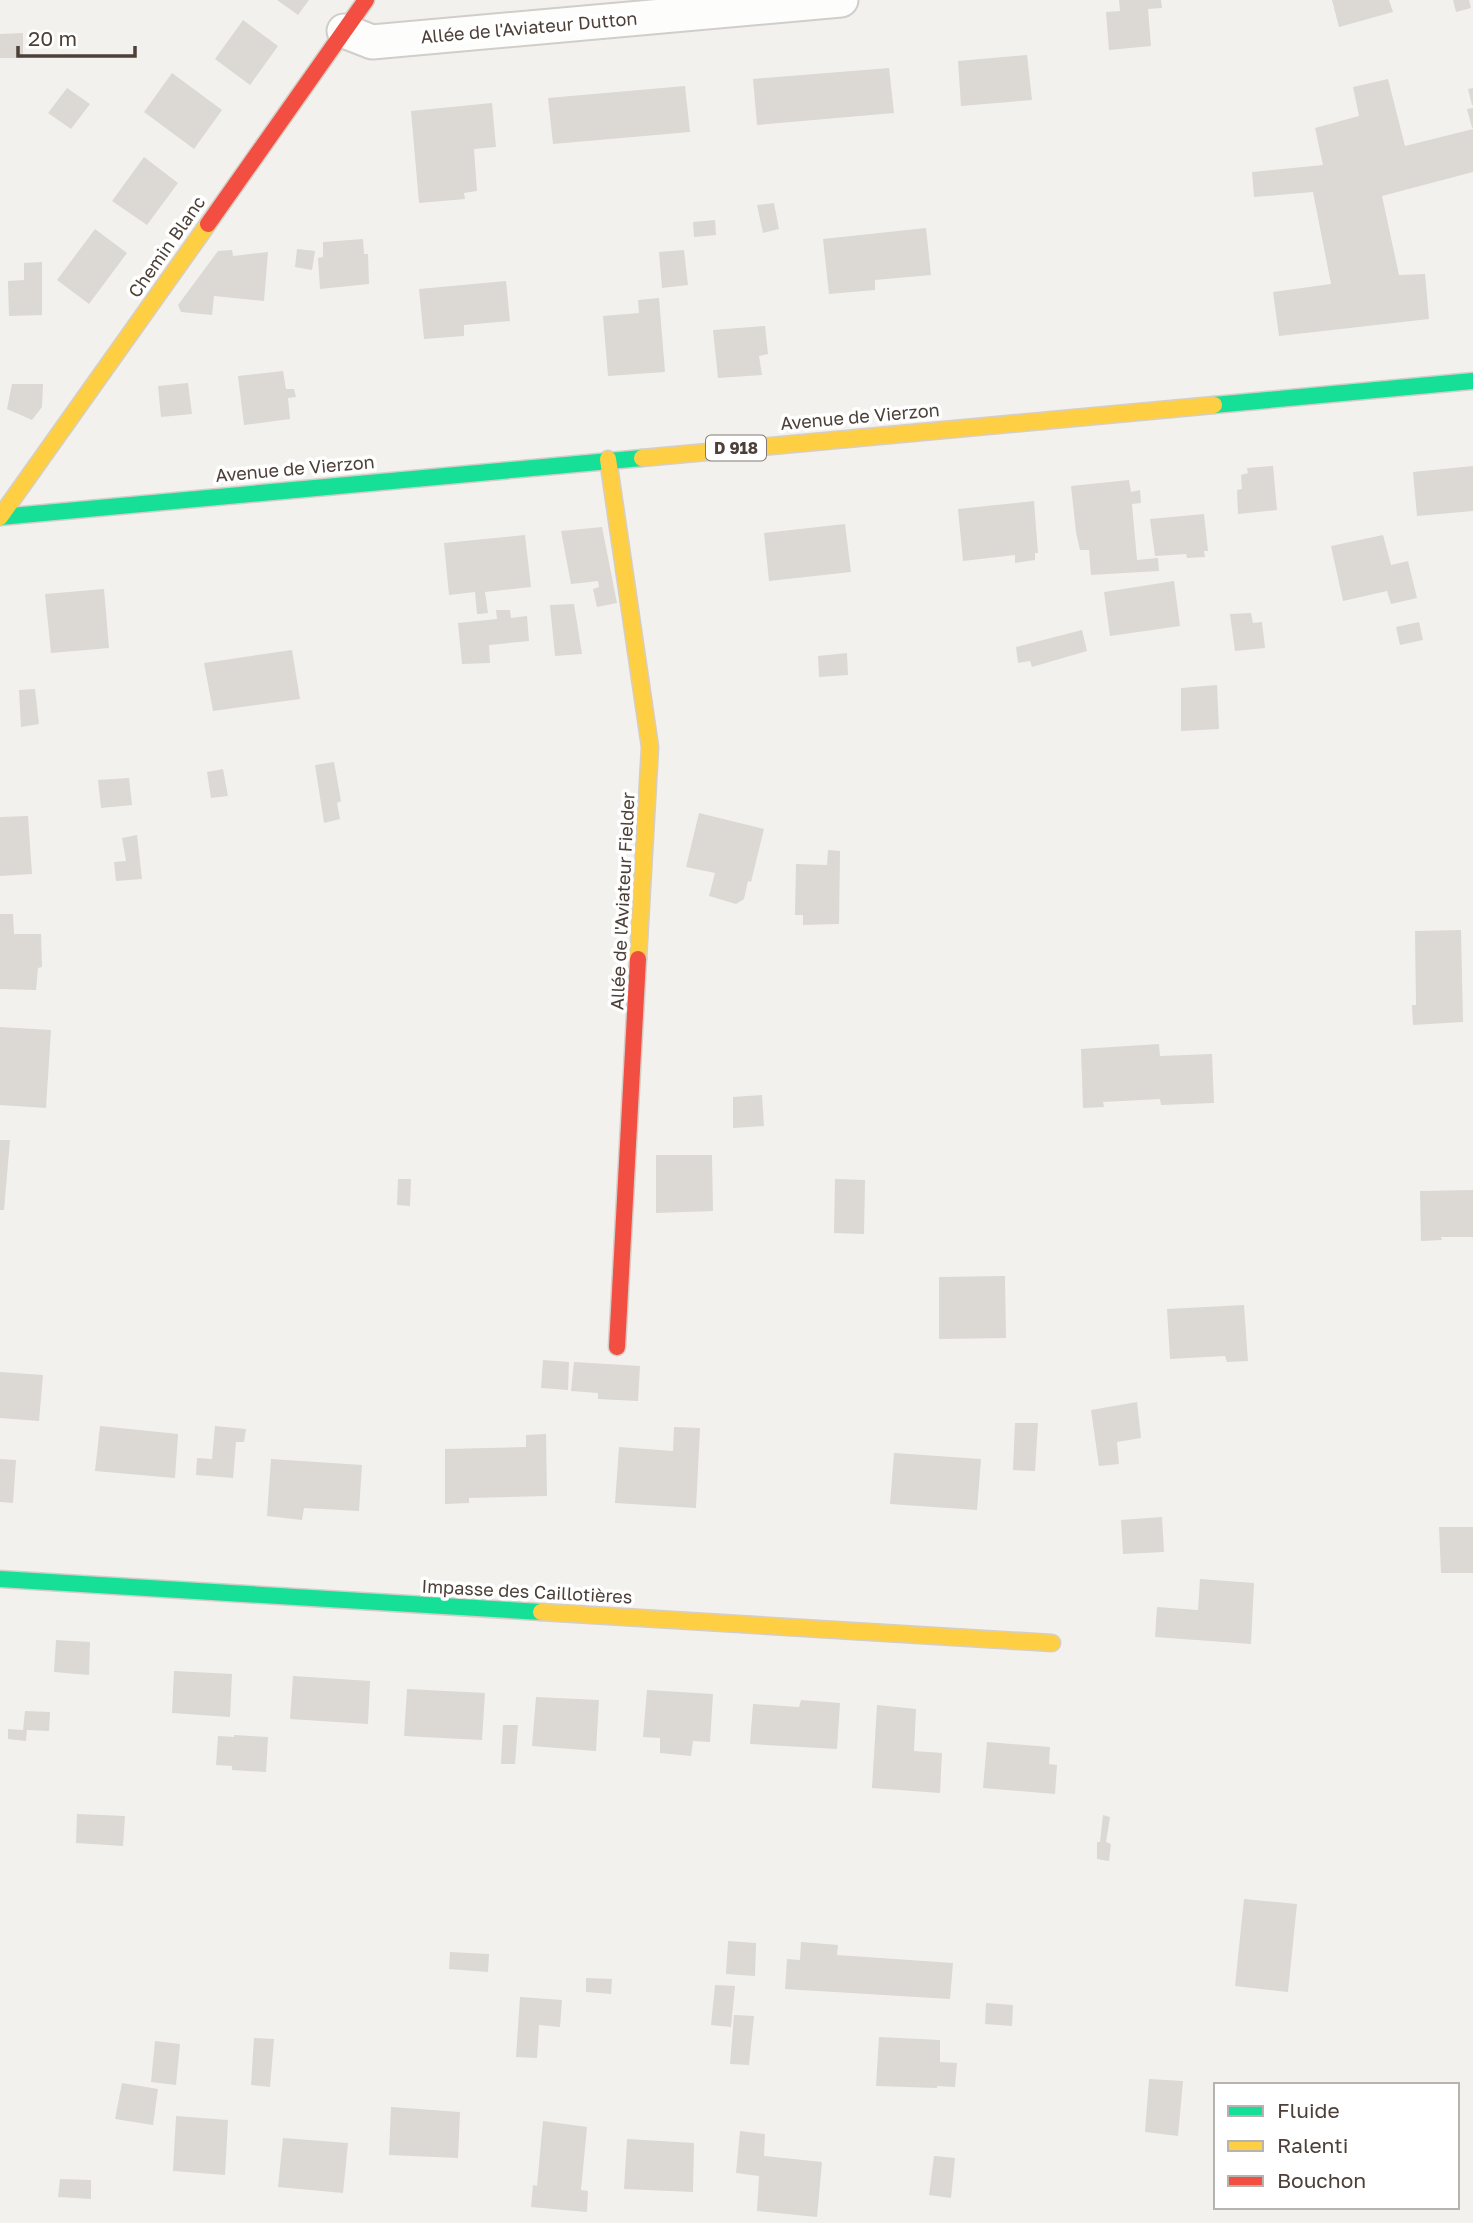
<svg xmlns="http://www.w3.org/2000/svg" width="1473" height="2223" font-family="'Golos Text',sans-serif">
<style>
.building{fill:#dcd8d4}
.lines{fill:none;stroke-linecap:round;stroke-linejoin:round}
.street-casing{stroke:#d0cdca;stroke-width:37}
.fast-casing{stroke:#d5cec6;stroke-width:19}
.slow-casing{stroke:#d5cec6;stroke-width:19}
.jam-casing{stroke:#d5cec6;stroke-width:19}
.street{stroke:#fdfdfc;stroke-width:33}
.fast{stroke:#16e098;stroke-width:16}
.slow{stroke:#ffcf43;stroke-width:16}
.jam{stroke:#f24e42;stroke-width:16}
.labels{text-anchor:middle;stroke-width:7;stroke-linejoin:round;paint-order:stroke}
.shield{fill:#fff;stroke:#827974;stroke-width:2}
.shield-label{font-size:16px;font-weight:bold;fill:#4c4038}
.street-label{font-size:18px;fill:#4c4038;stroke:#fff}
</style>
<rect width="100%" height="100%" fill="#f3f1ee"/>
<path class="building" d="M 277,0 L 309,0 L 298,15 Z
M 1119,0 L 1161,0 L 1162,8 L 1148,9 L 1151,46 L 1109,50 L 1106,12 L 1120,11 Z
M 1332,0 L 1389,0 L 1393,12 L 1339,27 Z
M 1453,0 L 1469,0 L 1471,8 L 1456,12 Z
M 243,20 L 278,46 L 250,85 L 215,59 Z
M 23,33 L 23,58 L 0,58 L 0,34 Z
M 1027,55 L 1032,100 L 961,106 L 958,61 Z
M 889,68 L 894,113 L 757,125 L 753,79 Z
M 172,73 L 222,110 L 194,149 L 144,112 Z
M 1388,79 L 1405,146 L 1473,129 L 1473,172 L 1382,196 L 1399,275 L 1425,274 L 1429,319 L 1279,336 L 1273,292 L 1331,284 L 1313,192 L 1254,197 L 1252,172 L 1323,165 L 1315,128 L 1359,116 L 1353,87 Z
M 685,86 L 690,132 L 553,144 L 548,98 Z
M 67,88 L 90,104 L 71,129 L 48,113 Z
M 1473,88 L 1473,105 L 1472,105 L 1468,89 Z
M 492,103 L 496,147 L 474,149 L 477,191 L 464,193 L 465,199 L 419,203 L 411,111 Z
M 1473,108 L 1473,128 L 1472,128 L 1467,109 Z
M 144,157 L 178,183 L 147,225 L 112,201 Z
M 774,203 L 779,229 L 763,233 L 757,205 Z
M 715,220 L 716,235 L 694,237 L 693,222 Z
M 926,228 L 931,275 L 875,280 L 875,290 L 829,294 L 823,239 Z
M 95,229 L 127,253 L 89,304 L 57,280 Z
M 363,239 L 364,254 L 368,254 L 369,284 L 320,289 L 318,258 L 323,257 L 323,242 Z
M 297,249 L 315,251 L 312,270 L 295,267 Z
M 232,250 L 233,256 L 268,252 L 264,301 L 214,296 L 212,315 L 181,312 L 178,305 L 218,251 Z
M 684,250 L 688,285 L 662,288 L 659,252 Z
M 42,262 L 42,315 L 9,316 L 8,281 L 24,280 L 24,263 Z
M 506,281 L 510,321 L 464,325 L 464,336 L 424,339 L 419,289 Z
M 659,298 L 665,372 L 608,376 L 603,316 L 639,313 L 638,300 Z
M 765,326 L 768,354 L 759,356 L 762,375 L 718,378 L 713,330 Z
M 283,371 L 286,389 L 294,389 L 296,397 L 288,398 L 290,419 L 244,425 L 238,376 Z
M 188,383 L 192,414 L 161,417 L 158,386 Z
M 12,384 L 43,384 L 42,407 L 32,420 L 7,409 Z
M 1273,466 L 1277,510 L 1238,514 L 1237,490 L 1242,489 L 1241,475 L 1248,473 L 1247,468 Z
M 1473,466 L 1473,511 L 1417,516 L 1413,472 Z
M 1129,480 L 1131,492 L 1140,490 L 1141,503 L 1132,504 L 1137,560 L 1158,558 L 1159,571 L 1091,575 L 1089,550 L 1080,550 L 1076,532 L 1071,486 Z
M 1034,501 L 1038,553 L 1035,553 L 1035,560 L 1015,563 L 1015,555 L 963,561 L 958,509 Z
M 1204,514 L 1208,551 L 1204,551 L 1205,557 L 1187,558 L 1186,554 L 1155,556 L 1150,519 Z
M 845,524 L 851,572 L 769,581 L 764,533 Z
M 602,527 L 617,603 L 597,607 L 593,589 L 599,587 L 598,581 L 571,584 L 561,531 Z
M 525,535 L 531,587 L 485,592 L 488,613 L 480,614 L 477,614 L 475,592 L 449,595 L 444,543 Z
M 1383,535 L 1391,565 L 1408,561 L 1417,598 L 1391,604 L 1387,591 L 1343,601 L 1331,546 Z
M 1174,581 L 1180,626 L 1110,636 L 1104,592 Z
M 104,589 L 109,648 L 51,653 L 45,594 Z
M 574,604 L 582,654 L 555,656 L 550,605 Z
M 496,610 L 510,610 L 511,618 L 527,616 L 529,641 L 489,645 L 490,663 L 462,664 L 458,623 L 497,619 Z
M 1251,613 L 1253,623 L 1262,622 L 1265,648 L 1235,651 L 1230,614 Z
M 1419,622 L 1423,640 L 1400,645 L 1396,627 Z
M 1082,630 L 1087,651 L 1032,667 L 1030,661 L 1018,663 L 1016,647 Z
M 292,650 L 300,699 L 213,711 L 204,663 Z
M 847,653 L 848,675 L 819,677 L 818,656 Z
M 1217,685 L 1219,729 L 1181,731 L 1181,688 Z
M 35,689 L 39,724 L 21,727 L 19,690 Z
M 334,762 L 341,801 L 337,803 L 340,819 L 324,823 L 315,765 Z
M 223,769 L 228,796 L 211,798 L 207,772 Z
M 129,778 L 132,805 L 101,808 L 98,780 Z
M 699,813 L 764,829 L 751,882 L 748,881 L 744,899 L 736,904 L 709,896 L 715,873 L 686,867 Z
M 28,816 L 32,874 L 0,876 L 0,817 Z
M 137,835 L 142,879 L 116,881 L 114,862 L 126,861 L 122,838 Z
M 828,850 L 840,851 L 839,924 L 803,925 L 803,915 L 795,915 L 796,864 L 827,865 Z
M 0,914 L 13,914 L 14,934 L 41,934 L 42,967 L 38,968 L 36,990 L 0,989 Z
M 1461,930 L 1463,1022 L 1413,1025 L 1412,1005 L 1416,1005 L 1415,931 Z
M 0,1027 L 51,1030 L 46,1108 L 0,1105 Z
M 1159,1044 L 1160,1056 L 1212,1054 L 1214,1103 L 1161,1105 L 1160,1099 L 1103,1102 L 1104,1107 L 1083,1108 L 1081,1049 Z
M 762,1095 L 764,1126 L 733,1128 L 733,1097 Z
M 0,1140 L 10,1140 L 4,1210 L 0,1210 Z
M 656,1155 L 712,1155 L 713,1211 L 656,1213 Z
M 398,1179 L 411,1179 L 410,1206 L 397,1205 Z
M 835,1179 L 865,1180 L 864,1234 L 834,1233 Z
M 1473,1190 L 1473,1237 L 1441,1237 L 1442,1240 L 1421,1241 L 1420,1191 Z
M 1005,1276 L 1006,1338 L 939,1339 L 939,1277 Z
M 1244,1305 L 1248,1361 L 1227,1362 L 1225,1356 L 1170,1359 L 1167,1309 Z
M 543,1360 L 569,1362 L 568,1390 L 541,1388 Z
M 574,1362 L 640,1366 L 638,1401 L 598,1399 L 598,1393 L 571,1391 Z
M 0,1372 L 43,1375 L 39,1421 L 0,1418 Z
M 1137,1402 L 1141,1438 L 1117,1442 L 1119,1464 L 1099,1466 L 1091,1410 Z
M 1015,1423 L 1038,1423 L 1035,1471 L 1013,1470 Z
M 100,1426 L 178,1434 L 175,1478 L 95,1471 Z
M 215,1426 L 246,1429 L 244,1442 L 236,1442 L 233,1478 L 196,1475 L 197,1458 L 212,1459 Z
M 674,1427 L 700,1428 L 696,1508 L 615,1503 L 619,1447 L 673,1451 Z
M 546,1434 L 547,1496 L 469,1498 L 469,1503 L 445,1504 L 445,1449 L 526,1447 L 526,1435 Z
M 894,1453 L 981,1459 L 977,1510 L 890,1504 Z
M 0,1459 L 16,1460 L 13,1503 L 0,1502 Z
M 271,1459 L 362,1465 L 359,1511 L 304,1508 L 302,1520 L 267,1516 Z
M 1162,1517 L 1164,1552 L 1123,1554 L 1121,1520 Z
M 1439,1527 L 1473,1527 L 1473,1573 L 1441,1573 Z
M 1200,1579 L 1254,1583 L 1251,1644 L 1155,1637 L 1157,1607 L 1198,1610 Z
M 56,1640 L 90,1642 L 89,1675 L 54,1672 Z
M 174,1671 L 232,1674 L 230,1717 L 172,1713 Z
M 293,1676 L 370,1681 L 368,1724 L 290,1719 Z
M 407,1689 L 485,1693 L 482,1740 L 404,1736 Z
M 647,1690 L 713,1694 L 710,1742 L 693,1741 L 691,1756 L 660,1753 L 660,1738 L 643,1737 Z
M 536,1697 L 599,1700 L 596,1751 L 532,1746 Z
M 801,1700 L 840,1703 L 837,1749 L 750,1744 L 753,1704 L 799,1707 Z
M 877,1705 L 916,1709 L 914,1751 L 942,1753 L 940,1793 L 872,1788 Z
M 25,1711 L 50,1712 L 49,1731 L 27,1730 L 26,1741 L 8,1739 L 8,1729 L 23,1730 Z
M 503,1725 L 518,1725 L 515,1764 L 501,1764 Z
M 234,1735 L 268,1737 L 266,1772 L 232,1770 L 232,1766 L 216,1765 L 218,1736 L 234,1737 Z
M 987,1742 L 1050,1747 L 1049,1764 L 1057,1765 L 1055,1794 L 983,1788 Z
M 77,1814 L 125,1816 L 123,1846 L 76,1843 Z
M 1103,1815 L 1110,1817 L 1106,1842 L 1111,1844 L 1109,1861 L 1097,1859 L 1097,1842 L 1100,1842 Z
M 1244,1899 L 1297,1904 L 1288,1992 L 1235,1986 Z
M 728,1941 L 756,1943 L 755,1976 L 726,1974 Z
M 801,1942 L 838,1945 L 837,1955 L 953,1963 L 950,1999 L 785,1989 L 787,1959 L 800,1960 Z
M 450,1952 L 489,1954 L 488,1972 L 449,1969 Z
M 586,1978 L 612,1979 L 611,1994 L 586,1992 Z
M 715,1985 L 735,1986 L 731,2027 L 711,2025 Z
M 520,1997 L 562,2000 L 560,2027 L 539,2025 L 537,2058 L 516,2057 Z
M 986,2003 L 1013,2005 L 1012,2026 L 985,2024 Z
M 734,2015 L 754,2016 L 749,2065 L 730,2064 Z
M 879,2037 L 940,2040 L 940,2062 L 957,2063 L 955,2087 L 937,2086 L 937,2088 L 876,2086 Z
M 254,2038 L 274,2039 L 270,2087 L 251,2085 Z
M 155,2041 L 180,2044 L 176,2085 L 151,2082 Z
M 1149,2079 L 1183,2081 L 1178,2136 L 1145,2132 Z
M 122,2083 L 158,2089 L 153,2125 L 115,2119 Z
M 391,2107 L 460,2112 L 458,2158 L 389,2155 Z
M 176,2116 L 228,2120 L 225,2175 L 173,2171 Z
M 543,2121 L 587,2127 L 581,2190 L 588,2191 L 587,2212 L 531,2207 L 533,2185 L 537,2186 Z
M 740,2131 L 765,2134 L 764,2156 L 822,2162 L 817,2217 L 757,2211 L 759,2176 L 736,2173 Z
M 283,2138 L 348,2143 L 343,2193 L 278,2187 Z
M 627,2139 L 694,2143 L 693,2192 L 624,2189 Z
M 934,2156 L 955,2158 L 951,2198 L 929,2195 Z
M 60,2179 L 91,2180 L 91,2199 L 58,2197 Z"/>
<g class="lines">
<g class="street-casing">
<path id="street" d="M 344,31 L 372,42 L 841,0"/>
</g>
<g class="fast-casing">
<path id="fast" d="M 1214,405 L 1473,381
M 0,517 L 642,458
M 0,1579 L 541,1612"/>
</g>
<g class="slow-casing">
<path id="slow" d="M 642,458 L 1214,405
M 608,459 L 650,747 L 638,959
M 0,517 L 208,224
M 541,1612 L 1052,1643"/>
</g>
<g class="jam-casing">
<path id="jam" d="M 208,224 L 366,0
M 617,1347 L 638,959"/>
</g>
<use href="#street" class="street"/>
<use href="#fast" class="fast"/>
<use href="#slow" class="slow"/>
<use href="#jam" class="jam"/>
</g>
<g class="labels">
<rect class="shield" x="706" y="435.5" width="60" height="25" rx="5"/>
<g class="shield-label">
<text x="736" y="454">D 918</text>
</g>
<g class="street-label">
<text transform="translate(529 28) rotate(-5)" y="6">Allée de l'Aviateur Dutton</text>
<text transform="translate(167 247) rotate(-55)" y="6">Chemin Blanc</text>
<text transform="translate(860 417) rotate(-5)" y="6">Avenue de Vierzon</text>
<text transform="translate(295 469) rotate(-5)" y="6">Avenue de Vierzon</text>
<text transform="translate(623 901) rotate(-87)" y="6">Allée de l'Aviateur Fielder</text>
<text transform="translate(527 1592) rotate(3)" y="6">Impasse des Caillotières</text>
</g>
</g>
<rect x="1214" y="2083" width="245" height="126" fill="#ffffff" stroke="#b7b3af" stroke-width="2"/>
<rect x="1228" y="2106" width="35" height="10" fill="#16e098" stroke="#b7b3af" stroke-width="2"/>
<text x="1277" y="2118" font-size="21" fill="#4c4038">Fluide</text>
<rect x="1228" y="2141" width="35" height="10" fill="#ffcf43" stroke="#b7b3af" stroke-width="2"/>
<text x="1277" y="2153" font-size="21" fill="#4c4038">Ralenti</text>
<rect x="1228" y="2176" width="35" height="10" fill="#f24e42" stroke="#b7b3af" stroke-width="2"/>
<text x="1277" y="2188" font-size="21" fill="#4c4038">Bouchon</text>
<path d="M18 46v10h117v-10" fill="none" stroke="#4c4038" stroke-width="3.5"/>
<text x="28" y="46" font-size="21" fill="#4c4038" stroke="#ffffff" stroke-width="5" paint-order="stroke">20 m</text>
</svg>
